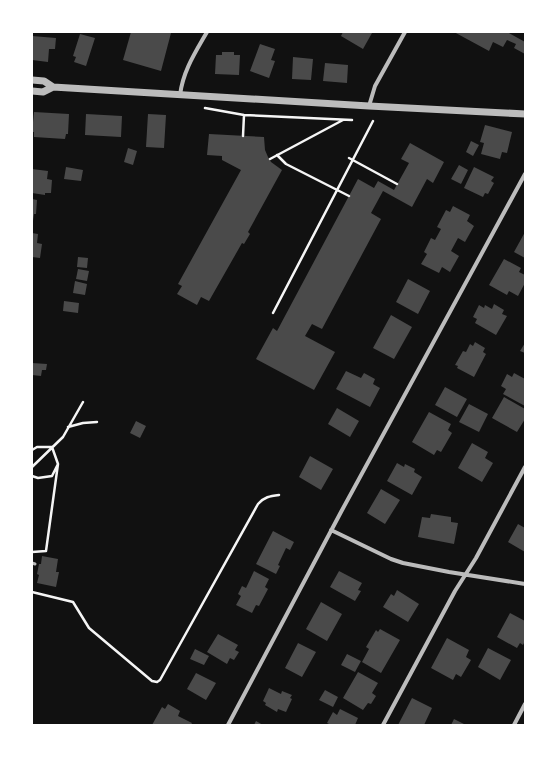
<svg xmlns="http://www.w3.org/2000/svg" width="557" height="757" font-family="'Fira Sans Condensed',sans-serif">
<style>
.building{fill:#4a4a4a}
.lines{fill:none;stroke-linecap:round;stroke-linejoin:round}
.path{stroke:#f5f5f5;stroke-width:2.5}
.service{stroke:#bcbcbc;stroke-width:3}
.minor{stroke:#bcbcbc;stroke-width:4}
.tertiary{stroke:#bcbcbc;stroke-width:7}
</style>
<rect width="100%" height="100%" fill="#111"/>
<path class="building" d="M 131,32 L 167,32 L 171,33 L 161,71 L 123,60 Z
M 343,32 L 371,32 L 372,33 L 363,49 L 341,36 Z
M 454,32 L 507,32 L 525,42 L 525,54 L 514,48 L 516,44 L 507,40 L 503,47 L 493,42 L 489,51 Z
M 80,34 L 95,38 L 86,66 L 74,62 L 76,57 L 73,56 Z
M 32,36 L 56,38 L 55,49 L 49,49 L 48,62 L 32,60 Z
M 260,44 L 275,49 L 271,60 L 275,61 L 269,78 L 250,71 Z
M 222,52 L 234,52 L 234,55 L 240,55 L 239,75 L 215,74 L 216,55 L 222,55 Z
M 293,57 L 313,59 L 311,80 L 292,79 Z
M 325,63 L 348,65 L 347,83 L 323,81 Z
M 34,112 L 69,114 L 68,134 L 66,134 L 65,139 L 34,137 L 34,132 L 32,132 Z
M 86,114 L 122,116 L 121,137 L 85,135 Z
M 148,114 L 166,115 L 164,148 L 146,147 Z
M 485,125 L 512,132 L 507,153 L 502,152 L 500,159 L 481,154 L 484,143 L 480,142 Z
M 209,134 L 264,137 L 265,150 L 268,157 L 271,162 L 282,170 L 248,232 L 250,234 L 244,244 L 242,243 L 209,301 L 201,297 L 197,305 L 177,294 L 182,286 L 178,284 L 241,170 L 222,160 L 222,156 L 207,155 Z
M 471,141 L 479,145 L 473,156 L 466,152 Z
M 410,143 L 444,162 L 433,183 L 427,179 L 412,207 L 383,191 L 371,213 L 381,219 L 322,329 L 312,324 L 305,336 L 335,352 L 314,390 L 256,359 L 273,328 L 277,331 L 358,179 L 374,188 L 378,181 L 394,190 L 409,163 L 401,159 Z
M 128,148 L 137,151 L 133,165 L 124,162 Z
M 459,165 L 468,170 L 461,184 L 451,179 Z
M 66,167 L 83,170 L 81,181 L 64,179 Z
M 474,167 L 494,177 L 491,181 L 494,183 L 488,194 L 485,193 L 483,197 L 464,188 Z
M 32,169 L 48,171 L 47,179 L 52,180 L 51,193 L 45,193 L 45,195 L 32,193 Z
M 32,199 L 37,200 L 36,214 L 34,214 L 33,221 L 32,221 Z
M 453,206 L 470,215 L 467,221 L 474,226 L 465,242 L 458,238 L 451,251 L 459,256 L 450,272 L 442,267 L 439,273 L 421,264 L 427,254 L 424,252 L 431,238 L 435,240 L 441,229 L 437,227 L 446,210 L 450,212 Z
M 525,232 L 525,258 L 514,252 Z
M 32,233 L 38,234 L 37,243 L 42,244 L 40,258 L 32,257 Z
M 78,257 L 88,258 L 87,268 L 77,267 Z
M 504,259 L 521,268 L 519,272 L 525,275 L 525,283 L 518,296 L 509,291 L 507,295 L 489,285 Z
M 78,269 L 89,271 L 87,281 L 76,279 Z
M 408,279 L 430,291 L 418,314 L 396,302 Z
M 75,281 L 87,284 L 85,295 L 73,293 Z
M 64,301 L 79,303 L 78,313 L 63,311 Z
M 494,304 L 504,310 L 502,314 L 507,316 L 496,335 L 475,323 L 477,319 L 473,317 L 479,305 L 484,308 L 485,305 L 492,309 Z
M 391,315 L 412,327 L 394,359 L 373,348 Z
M 475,342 L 485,348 L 483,352 L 486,354 L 474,377 L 457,368 L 458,366 L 455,365 L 463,351 L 466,352 L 470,344 L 473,346 Z
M 525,343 L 525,353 L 520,351 Z
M 32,363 L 47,364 L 46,370 L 42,370 L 41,376 L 32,375 Z
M 346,371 L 361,378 L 364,373 L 375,379 L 373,384 L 380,388 L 370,407 L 336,389 Z
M 514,373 L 525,379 L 525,406 L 503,394 L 506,389 L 501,386 L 507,374 L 512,377 Z
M 445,387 L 467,399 L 457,417 L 435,405 Z
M 504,397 L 525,409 L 525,419 L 517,432 L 492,418 Z
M 469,404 L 488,414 L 479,432 L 459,422 Z
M 337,408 L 359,421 L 350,437 L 328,424 Z
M 429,412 L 451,424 L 448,430 L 452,433 L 441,452 L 437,450 L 434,455 L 412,442 Z
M 136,421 L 146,426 L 140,438 L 130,433 Z
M 472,443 L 488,452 L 485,458 L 493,463 L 482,482 L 458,468 Z
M 310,456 L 333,469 L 321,490 L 299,477 Z
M 397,463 L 404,467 L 405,464 L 415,469 L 414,472 L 422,477 L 412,495 L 387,481 Z
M 381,489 L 400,500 L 385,524 L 367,513 Z
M 431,514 L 451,517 L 451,522 L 458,523 L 454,544 L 418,537 L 422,517 L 430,518 Z
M 518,524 L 525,528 L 525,552 L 508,542 Z
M 273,531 L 294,542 L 290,550 L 286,548 L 278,565 L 280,566 L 276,574 L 256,564 Z
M 42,556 L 58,559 L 56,572 L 59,572 L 56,587 L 37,583 L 39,575 L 37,574 L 39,564 L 41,564 Z
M 254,571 L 269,579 L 265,587 L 268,589 L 259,606 L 256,605 L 252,613 L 236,605 L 241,596 L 238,594 L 242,586 L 246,588 Z
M 339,571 L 362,583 L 358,590 L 361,591 L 355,601 L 330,587 Z
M 397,590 L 419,604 L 408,622 L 383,607 L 391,594 L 394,596 Z
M 321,602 L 342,614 L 327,641 L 306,629 Z
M 510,613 L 525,621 L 525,641 L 523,645 L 520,643 L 517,648 L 497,637 Z
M 380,629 L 400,640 L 381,673 L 362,662 L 369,649 L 366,647 L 376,630 L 378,632 Z
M 218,634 L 238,645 L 235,650 L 239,652 L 234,660 L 230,658 L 227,664 L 207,652 Z
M 447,638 L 469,650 L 466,657 L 471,660 L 461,677 L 456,674 L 453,680 L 431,668 Z
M 298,643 L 316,652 L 302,677 L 285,668 Z
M 488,648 L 511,660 L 500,680 L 478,667 Z
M 195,649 L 209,656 L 204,665 L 190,659 Z
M 347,654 L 361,661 L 355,672 L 341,665 Z
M 358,672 L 378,683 L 372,693 L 376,696 L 371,704 L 368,703 L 363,710 L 343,698 Z
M 196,673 L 216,683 L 206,700 L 187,689 Z
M 269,688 L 281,694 L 282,691 L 292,695 L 290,698 L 292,699 L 286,712 L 278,709 L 277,712 L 265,705 L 266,703 L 263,701 Z
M 325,690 L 338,697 L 333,707 L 319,700 Z
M 412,698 L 432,708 L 424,725 L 398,725 Z
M 168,704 L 180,711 L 178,716 L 192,723 L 191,725 L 152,725 L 162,707 L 165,709 Z
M 340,709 L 358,718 L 355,725 L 331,725 L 327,723 L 333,712 L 337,715 Z
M 454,719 L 466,725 L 451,725 Z
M 256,721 L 263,725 L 254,725 Z"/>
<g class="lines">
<path class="path" d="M 205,108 L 244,115 L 352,120
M 243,136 L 244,115
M 277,155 L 286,164 L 349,196
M 349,158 L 397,184
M 270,159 L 343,120
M 273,313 L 373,121
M 68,427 L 83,423 L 97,422
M 32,450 L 37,447 L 52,447 L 58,464 L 52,476 L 38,478 L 32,476
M 32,467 L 63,437 L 83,402
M 32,552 L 46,551 L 58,464
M 32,592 L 73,602 L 89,628 L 152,681 L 157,682 L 160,680 L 258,504 C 264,497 270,496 279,495"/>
<path class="service" d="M 32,563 L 35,564"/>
<path class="minor" d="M 180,95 C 183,71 195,53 207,32
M 369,106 L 375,86 L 405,32
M 331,530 L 391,559 L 403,563 L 449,572 L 525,584
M 228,725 L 341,512 L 525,174
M 383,725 L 455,591 L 476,558 L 525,467
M 514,725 L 525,704"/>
<path class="tertiary" d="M 32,80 L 44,81 L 53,87
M 32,91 L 43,92 L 53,87 L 369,106 L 525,114"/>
</g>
<rect width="557" height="757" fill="none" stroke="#ffffff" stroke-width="66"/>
</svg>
